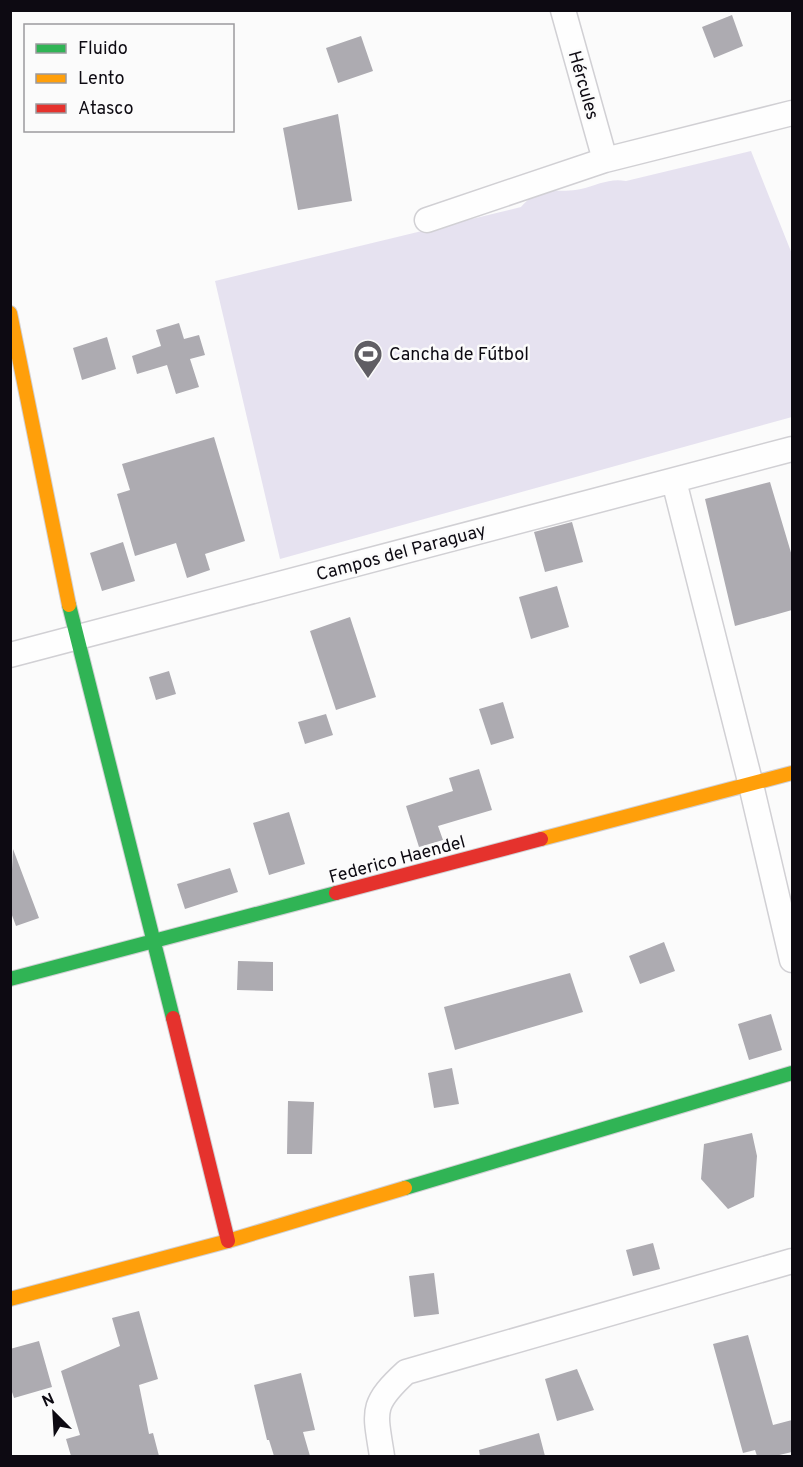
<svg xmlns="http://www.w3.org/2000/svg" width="803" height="1467" font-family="Overpass,sans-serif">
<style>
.green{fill:#e6e2f0}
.building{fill:#adabb1}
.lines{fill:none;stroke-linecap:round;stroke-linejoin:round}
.street-casing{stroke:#d1d0d4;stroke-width:27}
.fast-casing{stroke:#d1d0d4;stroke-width:16}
.slow-casing{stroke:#d1d0d4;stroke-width:16}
.jam-casing{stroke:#d1d0d4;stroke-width:16}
.street{stroke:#fefefe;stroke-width:24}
.fast{stroke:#30b455;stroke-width:14}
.slow{stroke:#ff9f0a;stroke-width:14}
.jam{stroke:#e5322d;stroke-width:14}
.labels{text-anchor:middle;stroke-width:5;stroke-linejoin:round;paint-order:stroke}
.street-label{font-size:18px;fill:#0d0a12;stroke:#fbfbfb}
.poi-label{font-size:18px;fill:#0d0a12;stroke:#fbfbfb;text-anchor:start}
</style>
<rect width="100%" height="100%" fill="#fbfbfb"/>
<path class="green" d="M 751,151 L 792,254 L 792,417 L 280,559 L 215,281 L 521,207 C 543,181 557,195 581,189 C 598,185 609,178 626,181 Z"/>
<path class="building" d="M 732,15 L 743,46 L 714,58 L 702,27 Z
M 361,36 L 373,71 L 338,83 L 326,48 Z
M 338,114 L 352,201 L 298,210 L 283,128 Z
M 179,323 L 184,339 L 199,335 L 205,355 L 190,359 L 199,387 L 176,394 L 167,365 L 137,374 L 132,356 L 161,346 L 156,330 Z
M 107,337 L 116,369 L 82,380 L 73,348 Z
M 214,437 L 245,541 L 205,554 L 210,570 L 187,578 L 176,543 L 135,556 L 117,494 L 130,490 L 122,464 Z
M 770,482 L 792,556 L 792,610 L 735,626 L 705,499 Z
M 572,522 L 583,562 L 545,572 L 534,532 Z
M 123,542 L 135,581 L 102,591 L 90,553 Z
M 557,586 L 569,627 L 531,639 L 519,597 Z
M 350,617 L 376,697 L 336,710 L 310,631 Z
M 169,671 L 176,694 L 156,700 L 149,677 Z
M 503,702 L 514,738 L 491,745 L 479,709 Z
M 326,714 L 333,735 L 305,744 L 298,722 Z
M 479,769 L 492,810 L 438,826 L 443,840 L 419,847 L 406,806 L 453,791 L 449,778 Z
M 289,812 L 305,864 L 269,875 L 253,823 Z
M 13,849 L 39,918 L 16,926 L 10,910 Z
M 230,868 L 238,892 L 185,909 L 177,884 Z
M 664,942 L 675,971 L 640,984 L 629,956 Z
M 238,961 L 273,962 L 273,991 L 237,990 Z
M 570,973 L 583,1012 L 455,1050 L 444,1007 Z
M 771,1014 L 782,1050 L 749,1060 L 738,1024 Z
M 452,1068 L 459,1104 L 434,1108 L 428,1073 Z
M 288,1101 L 314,1102 L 312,1154 L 287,1154 Z
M 752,1133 L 757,1156 L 754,1197 L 728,1209 L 701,1179 L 704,1144 Z
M 653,1243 L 660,1269 L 633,1276 L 626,1250 Z
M 434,1273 L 439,1314 L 414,1317 L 409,1276 Z
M 139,1311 L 158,1379 L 139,1385 L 149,1434 L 153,1433 L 159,1456 L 71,1456 L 66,1439 L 80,1435 L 61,1371 L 120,1346 L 112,1318 Z
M 748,1335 L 773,1425 L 792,1420 L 792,1452 L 775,1456 L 757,1456 L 755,1450 L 743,1453 L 713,1344 Z
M 39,1341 L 52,1387 L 14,1398 L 10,1386 L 10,1349 Z
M 577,1369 L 594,1410 L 557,1421 L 545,1379 Z
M 301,1373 L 315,1430 L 303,1432 L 310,1456 L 274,1456 L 269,1440 L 267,1440 L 254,1385 Z
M 539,1433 L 545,1456 L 480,1456 L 479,1450 Z"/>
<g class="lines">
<g class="street-casing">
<path id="street" d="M 563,10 L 605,160
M 427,220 L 605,160 L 792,113
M 674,481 L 751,785 L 792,960
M 10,655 L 792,449
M 382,1456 C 375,1411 370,1405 406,1372 L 792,1261"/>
</g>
<g class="fast-casing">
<path id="fast" d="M 69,605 L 173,1018
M 10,979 L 336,893
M 405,1188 L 792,1073"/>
</g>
<g class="slow-casing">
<path id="slow" d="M 10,313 L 69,605
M 541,839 L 792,773
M 10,1299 L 228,1241 L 405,1188"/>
</g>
<g class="jam-casing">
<path id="jam" d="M 336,893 L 541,839
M 173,1018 L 228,1241"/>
</g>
<use href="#street" class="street"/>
<use href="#fast" class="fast"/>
<use href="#slow" class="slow"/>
<use href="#jam" class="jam"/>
</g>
<defs>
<g id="stadium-pin" transform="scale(1.5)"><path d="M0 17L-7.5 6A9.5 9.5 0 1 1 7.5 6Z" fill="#605e64" stroke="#fbfbfb"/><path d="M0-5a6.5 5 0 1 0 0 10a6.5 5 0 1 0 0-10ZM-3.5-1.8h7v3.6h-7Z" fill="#fff"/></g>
</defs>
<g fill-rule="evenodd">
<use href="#stadium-pin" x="368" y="354"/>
</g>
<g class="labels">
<g class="street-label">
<text transform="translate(584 85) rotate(74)" y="6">Hércules</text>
<text transform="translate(401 552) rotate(-15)" y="6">Campos del Paraguay</text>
<text transform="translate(397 859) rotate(-15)" y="6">Federico Haendel</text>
</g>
<g class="poi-label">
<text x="389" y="360">Cancha de Fútbol</text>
</g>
</g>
<rect width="803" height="1467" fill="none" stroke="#0d0a12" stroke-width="24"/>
<rect x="24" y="24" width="210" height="108" fill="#fbfbfb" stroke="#9c9b9e" stroke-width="1.5"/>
<rect x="36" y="44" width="30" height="9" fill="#30b455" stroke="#9c9b9e" stroke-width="1.5"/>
<text x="78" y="54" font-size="18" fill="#0d0a12">Fluido</text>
<rect x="36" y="74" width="30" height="9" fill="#ff9f0a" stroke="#9c9b9e" stroke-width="1.5"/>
<text x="78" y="84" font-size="18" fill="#0d0a12">Lento</text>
<rect x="36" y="104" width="30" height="9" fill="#e5322d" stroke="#9c9b9e" stroke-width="1.5"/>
<text x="78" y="114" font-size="18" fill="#0d0a12">Atasco</text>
<g transform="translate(54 1413) rotate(336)" stroke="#fbfbfb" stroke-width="4.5" paint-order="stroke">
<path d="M0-4.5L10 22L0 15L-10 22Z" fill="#0d0a12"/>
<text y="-9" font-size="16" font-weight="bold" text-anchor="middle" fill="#0d0a12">N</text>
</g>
</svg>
